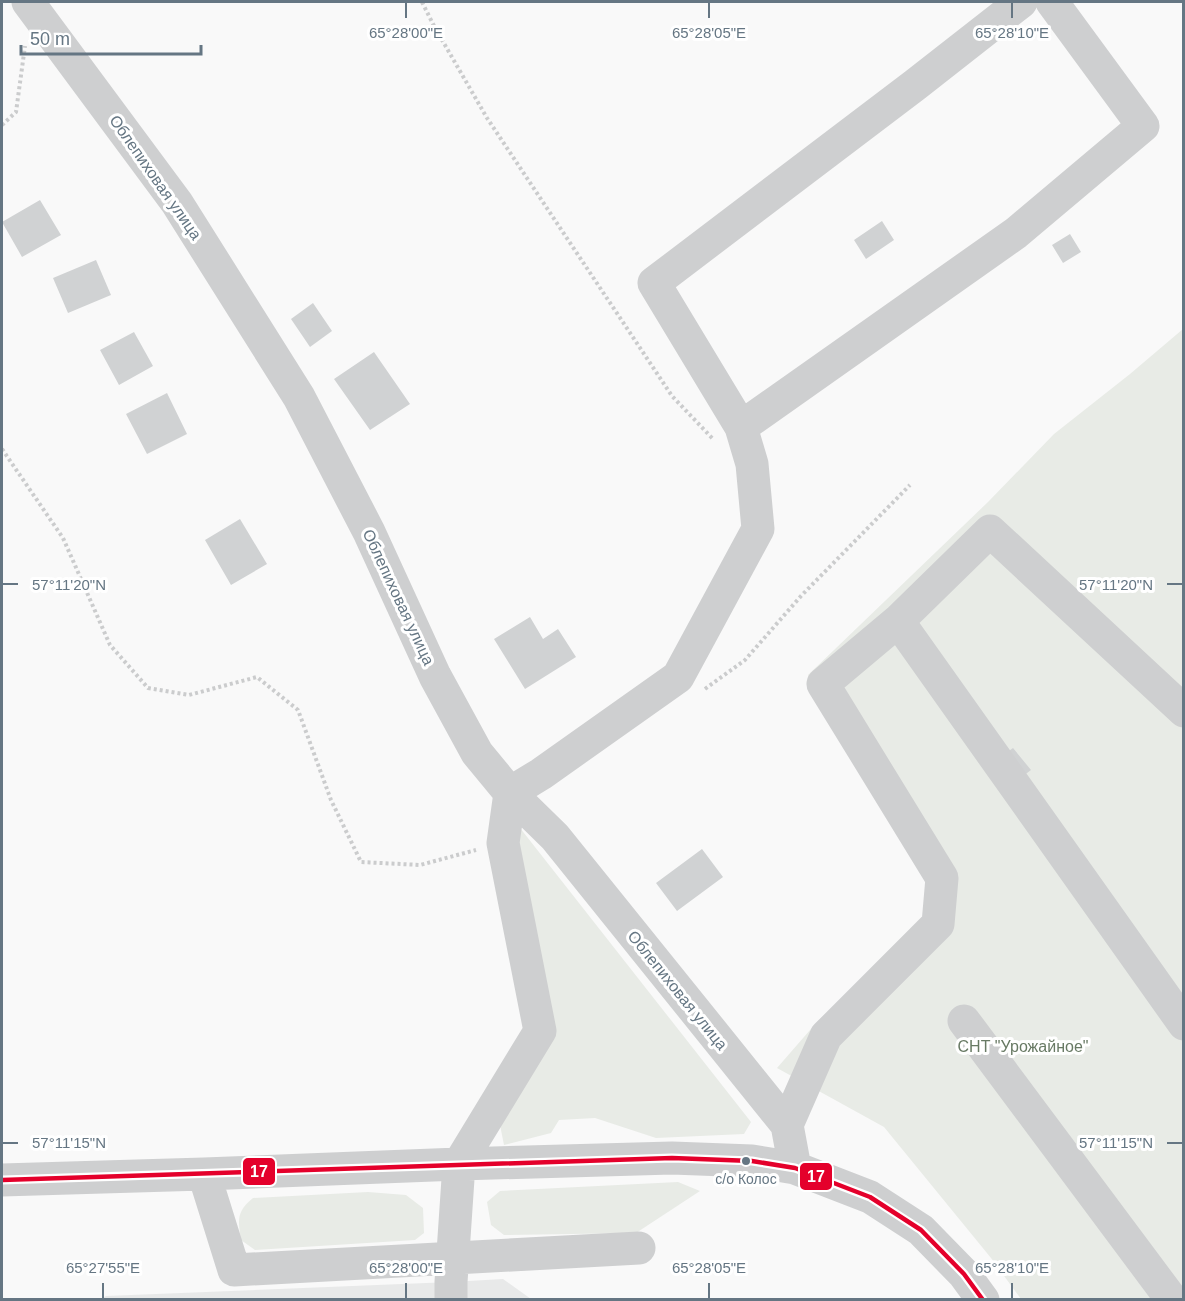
<svg xmlns="http://www.w3.org/2000/svg" width="1185" height="1301" font-family="Helvetica,sans-serif">
<style>
.built{fill:#e8e9e9}
.green{fill:#e8ebe6}
.building{fill:#d0d2d3}
.lines{fill:none;stroke-linecap:round;stroke-linejoin:round}
.path{stroke:#cbcccd;stroke-width:4;stroke-dasharray:3 3;stroke-linecap:butt}
.minor{stroke:#cecfd0;stroke-width:33}
.bus-1-casing{stroke:#fff;stroke-width:9}
.bus-1{stroke:#e4002b;stroke-width:4.5}
.ticks{fill:none;stroke:#657683;stroke-width:2}
.bus-dot{fill:#657683;stroke:#fff;stroke-width:2}
.labels{text-anchor:middle;stroke-width:6;stroke-linejoin:round;paint-order:stroke}
.bus-label{font-size:14px;fill:#657683;stroke:#fff}
.street-label{font-size:16px;fill:#657683;stroke:#fff}
.park-label{font-size:16px;fill:#687a64;stroke:#fff}
.ticks-label{font-size:15px;text-anchor:middle;fill:#657683;stroke:#fff;stroke-width:6;stroke-linejoin:round;paint-order:stroke}
.line-badge{stroke:#fff;stroke-width:2}
.badge-label{font-size:16px;text-anchor:middle;font-weight:bold;fill:#fff}
</style>
<rect width="100%" height="100%" fill="#f9f9f9"/>
<path class="built" d="M 503,1279 L 531,1299 L 99,1300 L 106,1296 L 451,1282 Z"/>
<path class="green" d="M 1183,329 L 1183,1299 L 1021,1299 L 991,1258 L 884,1127 L 777,1068 L 817,1022 L 928,916 L 929,881 L 808,675 L 988,502 L 1054,434 L 1130,374 Z
M 513,819 L 751,1122 L 744,1134 L 656,1138 L 595,1118 L 559,1120 L 551,1133 L 504,1145 L 499,1120 L 547,1034 Z
M 678,1182 L 700,1191 L 636,1233 L 504,1235 L 491,1225 L 487,1202 L 500,1191 Z
M 368,1192 L 406,1195 L 423,1208 L 424,1233 L 415,1240 L 255,1250 L 241,1240 C 238,1220 236,1212 253,1198 Z"/>
<path class="building" d="M 40,200 L 61,235 L 22,257 L 2,222 Z
M 882,221 L 894,240 L 866,259 L 854,240 Z
M 1070,234 L 1081,252 L 1063,263 L 1052,245 Z
M 96,260 L 111,295 L 68,313 L 53,278 Z
M 313,303 L 332,331 L 310,347 L 291,319 Z
M 134,332 L 153,366 L 119,385 L 100,350 Z
M 374,352 L 410,404 L 370,430 L 334,379 Z
M 167,393 L 187,434 L 147,454 L 126,414 Z
M 240,519 L 267,564 L 231,585 L 205,540 Z
M 530,617 L 543,639 L 558,629 L 576,657 L 525,689 L 494,639 Z
M 1013,748 L 1031,770 L 1019,779 L 1002,756 Z
M 702,849 L 723,877 L 677,911 L 656,883 Z"/>
<g class="lines">
<path class="path" d="M 422,2 L 434,26 L 487,118 L 672,396 L 713,439
M 2,125 L 16,112 L 25,46
M 2,449 L 63,538 L 110,645 L 148,688 L 189,695 L 257,677 L 298,710 L 331,800 L 361,862 L 420,865 L 476,850
M 705,689 L 745,660 L 801,596 L 910,485"/>
<path class="minor" d="M 28,2 L 177,203 L 299,397 L 369,532 L 435,676 L 477,753 L 510,793 L 555,837 L 787,1125 L 795,1168
M 741,427 L 1016,233 L 1143,126 L 1052,2
M 898,621 L 1184,1024
M 964,1021 L 1172,1300
M 787,1125 L 826,1036 L 938,924 L 942,878 L 823,684 L 898,621 L 990,531 L 1184,711
M 204,1174 L 234,1270 L 639,1248
M 2,1180 L 204,1174 L 459,1164 L 672,1158 L 752,1161 L 795,1168 L 870,1197 L 921,1230 L 964,1274 L 983,1300
M 451,1300 L 451,1282 L 459,1164 L 540,1031 L 503,843 L 510,793 L 541,774 L 678,677 L 758,529 L 752,464 L 741,427 L 654,283 L 915,85 L 1021,2"/>
<g class="bus-1-casing">
<path id="bus-1" d="M 2,1180 L 672,1158 L 752,1161 L 795,1168 L 870,1197 L 921,1230 L 964,1274 L 983,1300"/>
</g>
<use href="#bus-1" class="bus-1"/>
</g>
<path class="ticks" d="M 406,3 L 406,18M 709,3 L 709,18M 1012,3 L 1012,18M 3,584 L 18,584M 1167,584 L 1182,584M 3,1143 L 18,1143M 1167,1143 L 1182,1143M 103,1283 L 103,1298M 406,1283 L 406,1298M 709,1283 L 709,1298M 1012,1283 L 1012,1298"/>
<circle class="bus-dot" cx="746" cy="1161" r="5"/>
<g class="labels">
<g class="bus-label">
<text x="746" y="1184">с/о Колос</text>
</g>
<g class="street-label">
<text transform="translate(156 177) rotate(55)" y="6">Облепиховая улица</text>
<text transform="translate(399 597) rotate(65)" y="6">Облепиховая улица</text>
<text transform="translate(678 990) rotate(51)" y="6">Облепиховая улица</text>
</g>
<g class="park-label">
<text x="1023" y="1052">СНТ "Урожайное"</text>
</g>
</g>
<g class="ticks-label">
<text x="406" y="38">65°28'00"E</text>
<text x="709" y="38">65°28'05"E</text>
<text x="1012" y="38">65°28'10"E</text>
<text x="69" y="590">57°11'20"N</text>
<text x="1116" y="590">57°11'20"N</text>
<text x="69" y="1148">57°11'15"N</text>
<text x="1116" y="1148">57°11'15"N</text>
<text x="103" y="1273">65°27'55"E</text>
<text x="406" y="1273">65°28'00"E</text>
<text x="709" y="1273">65°28'05"E</text>
<text x="1012" y="1273">65°28'10"E</text>
</g>
<g class="line-badge">
<rect x="242" y="1157" width="34" height="29" rx="6" fill="#e4002b"/>
<rect x="799" y="1162" width="34" height="29" rx="6" fill="#e4002b"/>
</g>
<g class="badge-label">
<text x="259" y="1177">17</text>
<text x="816" y="1182">17</text>
</g>
<rect width="1185" height="1301" fill="none" stroke="#657683" stroke-width="6"/>
<path d="M21 45v9h180v-9" fill="none" stroke="#657683" stroke-width="3"/>
<text x="30" y="45" font-size="18" fill="#657683" stroke="#ffffff" stroke-width="4.5" paint-order="stroke">50 m</text>
</svg>
